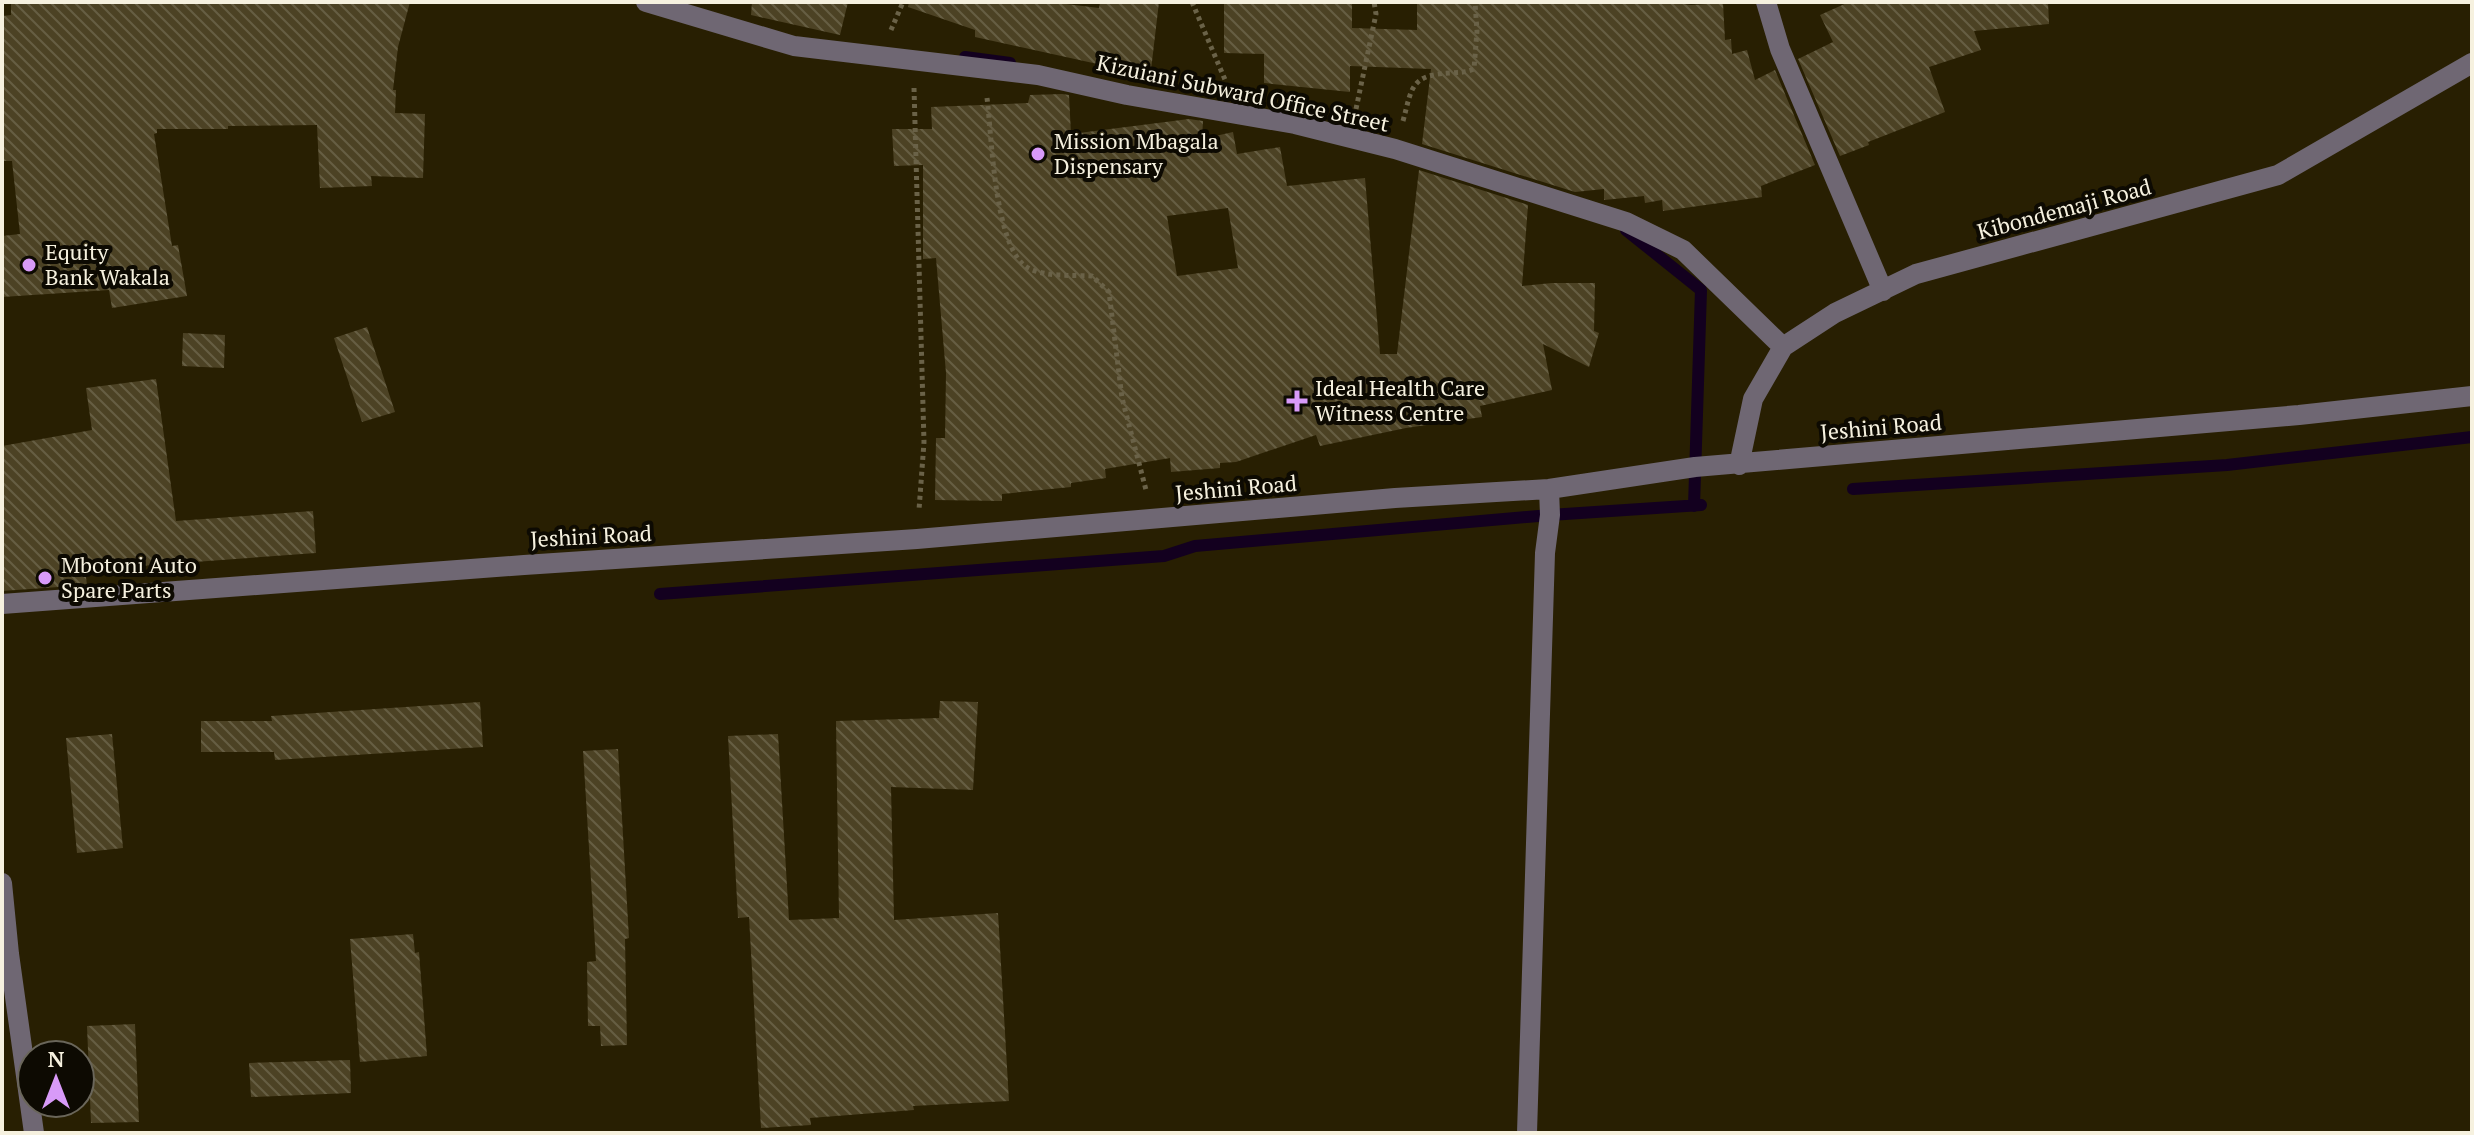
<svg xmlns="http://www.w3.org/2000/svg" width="2474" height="1135" font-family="'PT Serif',serif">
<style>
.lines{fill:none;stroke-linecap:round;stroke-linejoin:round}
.stream{stroke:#13001f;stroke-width:12}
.building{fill:url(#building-back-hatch);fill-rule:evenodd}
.path{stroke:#6a6248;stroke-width:5;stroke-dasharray:4 4;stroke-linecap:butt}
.minor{stroke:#6f6773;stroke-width:20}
.poi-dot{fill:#d89af8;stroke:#0d0a02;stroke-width:3}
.labels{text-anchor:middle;stroke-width:8;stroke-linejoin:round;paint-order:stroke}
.street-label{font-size:22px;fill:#f6f1df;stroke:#0d0a02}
.poi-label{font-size:22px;fill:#f6f1df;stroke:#0d0a02;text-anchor:start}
</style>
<defs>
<pattern id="building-back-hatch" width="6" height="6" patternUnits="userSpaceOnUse" patternTransform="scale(2)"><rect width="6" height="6" fill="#4c4224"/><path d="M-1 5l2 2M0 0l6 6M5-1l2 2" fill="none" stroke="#665e43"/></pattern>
</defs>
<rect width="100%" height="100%" fill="#281f02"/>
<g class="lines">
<path class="stream" d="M 965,57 L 1010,63
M 1626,230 L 1701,290 L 1694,506
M 1853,489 L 2227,465 L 2472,437
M 660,594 L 1164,556 L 1195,546 L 1550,515 L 1701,505"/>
</g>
<path class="building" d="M 11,2 L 410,2 L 398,47 L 393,90 L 396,90 L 395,113 L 425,114 L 423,178 L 371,176 L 372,186 L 320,188 L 317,125 L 228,126 L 228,129 L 157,129 L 157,133 L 154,134 L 172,246 L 178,245 L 187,296 L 112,308 L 109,290 L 2,297 L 2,236 L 20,234 L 12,161 L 2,161 L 2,16 L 11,15 Z
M 752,2 L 848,2 L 840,35 L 751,15 Z
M 909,2 L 1050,2 L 1099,8 L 1100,2 L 1159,2 L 1151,70 L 1102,65 L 975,37 L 975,30 L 908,7 Z
M 1224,2 L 1352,2 L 1352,28 L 1417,30 L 1417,2 L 1667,2 L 1691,5 L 1723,3 L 1725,40 L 1731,39 L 1732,54 L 1747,50 L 1755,80 L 1775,70 L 1815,165 L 1761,186 L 1762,197 L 1663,211 L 1662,200 L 1645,203 L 1644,196 L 1604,200 L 1604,189 L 1575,192 L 1422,144 L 1431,69 L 1350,66 L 1350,92 L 1264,83 L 1264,54 L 1224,53 Z
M 1849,2 L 2048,2 L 2049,24 L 1974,31 L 1981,50 L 1929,67 L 1945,112 L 1868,142 L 1869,145 L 1840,156 L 1798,59 L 1833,42 L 1820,15 Z
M 1062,94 L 1069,95 L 1071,134 L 1189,119 L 1203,121 L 1202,139 L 1233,132 L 1237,154 L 1280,147 L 1287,186 L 1365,178 L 1380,354 L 1397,354 L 1419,170 L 1528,205 L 1522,286 L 1552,283 L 1595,283 L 1594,331 L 1599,333 L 1589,367 L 1543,344 L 1552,390 L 1480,406 L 1482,417 L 1406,428 L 1320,446 L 1316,435 L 1236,462 L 1220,463 L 1220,468 L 1171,472 L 1170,458 L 1105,469 L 1106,478 L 1071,483 L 1071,487 L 1002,494 L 1002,501 L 935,500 L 936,438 L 945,438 L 946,373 L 936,258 L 923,259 L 923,165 L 894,166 L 892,129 L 932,129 L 931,107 L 1028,103 L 1030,95 ZM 1228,208 L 1238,268 L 1177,276 L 1167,216 Z
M 367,327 L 395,412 L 362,422 L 334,338 Z
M 183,333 L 225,335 L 224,368 L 182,366 Z
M 156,379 L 176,521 L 313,511 L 316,553 L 85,570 L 87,585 L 2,591 L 2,446 L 92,430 L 86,388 Z
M 940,701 L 978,702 L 973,790 L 891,787 L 894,920 L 998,913 L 1009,1101 L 913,1106 L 914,1110 L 810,1118 L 811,1125 L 761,1128 L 749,917 L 738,918 L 728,736 L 778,734 L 789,920 L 839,918 L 836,721 L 939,718 Z
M 480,702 L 483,747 L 275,760 L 274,752 L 201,752 L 201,721 L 272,721 L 271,716 Z
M 112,734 L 123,848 L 77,853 L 66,738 Z
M 618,749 L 629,938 L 625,939 L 627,1045 L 601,1046 L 600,1026 L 588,1026 L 587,962 L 596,961 L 583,751 Z
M 413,934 L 415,953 L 419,952 L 427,1056 L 360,1062 L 350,939 Z
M 135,1024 L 139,1122 L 91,1123 L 87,1026 Z
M 350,1060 L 351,1093 L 251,1097 L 249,1063 Z"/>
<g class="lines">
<path class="path" d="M 1192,2 L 1226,82
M 891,30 L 903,2
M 914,88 L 924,442 L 919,510
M 987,98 C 992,136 994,253 1030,269 C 1048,277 1073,275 1092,276 L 1109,292 L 1122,398 L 1146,490
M 1356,109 L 1376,14 L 1374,2
M 1403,121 C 1412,88 1410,75 1450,73 C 1459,72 1465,73 1474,69 L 1477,31 L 1475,2"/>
<path class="minor" d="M 646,2 L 794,46 L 1038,75 L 1127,95 L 1295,124 L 1395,149 L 1626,222 L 1683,250 L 1783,347
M 1766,2 L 1780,49 L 1883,291
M 1739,465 L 1753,399 L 1783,347 L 1835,313 L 1916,274 L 2278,175 L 2472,63
M 2,604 L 524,565 L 917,539 L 1395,498 L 1549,489 L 1695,467 L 2299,415 L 2472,396
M 2,883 L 9,954 L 34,1133
M 1527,1133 L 1545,553 L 1550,515 L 1549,489"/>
</g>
<g class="poi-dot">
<circle cx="1038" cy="154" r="8"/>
<circle cx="29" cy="265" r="8"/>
<path d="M1293 389h8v8h8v8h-8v8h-8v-8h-8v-8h8z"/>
<circle cx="45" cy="578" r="8"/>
</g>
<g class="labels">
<g class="street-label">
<text transform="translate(1243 93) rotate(12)" y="8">Kizuiani Subward Office Street</text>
<text transform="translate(2064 209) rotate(-15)" y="8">Kibondemaji Road</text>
<text transform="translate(1881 427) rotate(-5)" y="8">Jeshini Road</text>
<text transform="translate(1236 488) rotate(-5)" y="8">Jeshini Road</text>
<text transform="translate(591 536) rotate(-3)" y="8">Jeshini Road</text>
</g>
<g class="poi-label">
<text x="1054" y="149">Mission Mbagala<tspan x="1054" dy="25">Dispensary</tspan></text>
<text x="45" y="260">Equity<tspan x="45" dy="25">Bank Wakala</tspan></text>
<text x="1315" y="396">Ideal Health Care<tspan x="1315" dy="25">Witness Centre</tspan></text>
<text x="61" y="573">Mbotoni Auto<tspan x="61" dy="25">Spare Parts</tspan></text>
</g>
</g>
<rect width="2474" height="1135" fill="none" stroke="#f6f1df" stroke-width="8"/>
<g transform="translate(56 1079)"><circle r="38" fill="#0d0a02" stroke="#6a665a" stroke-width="2"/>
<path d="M0-6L14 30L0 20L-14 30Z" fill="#d89af8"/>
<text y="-12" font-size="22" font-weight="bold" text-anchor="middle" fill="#f6f1df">N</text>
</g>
</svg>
